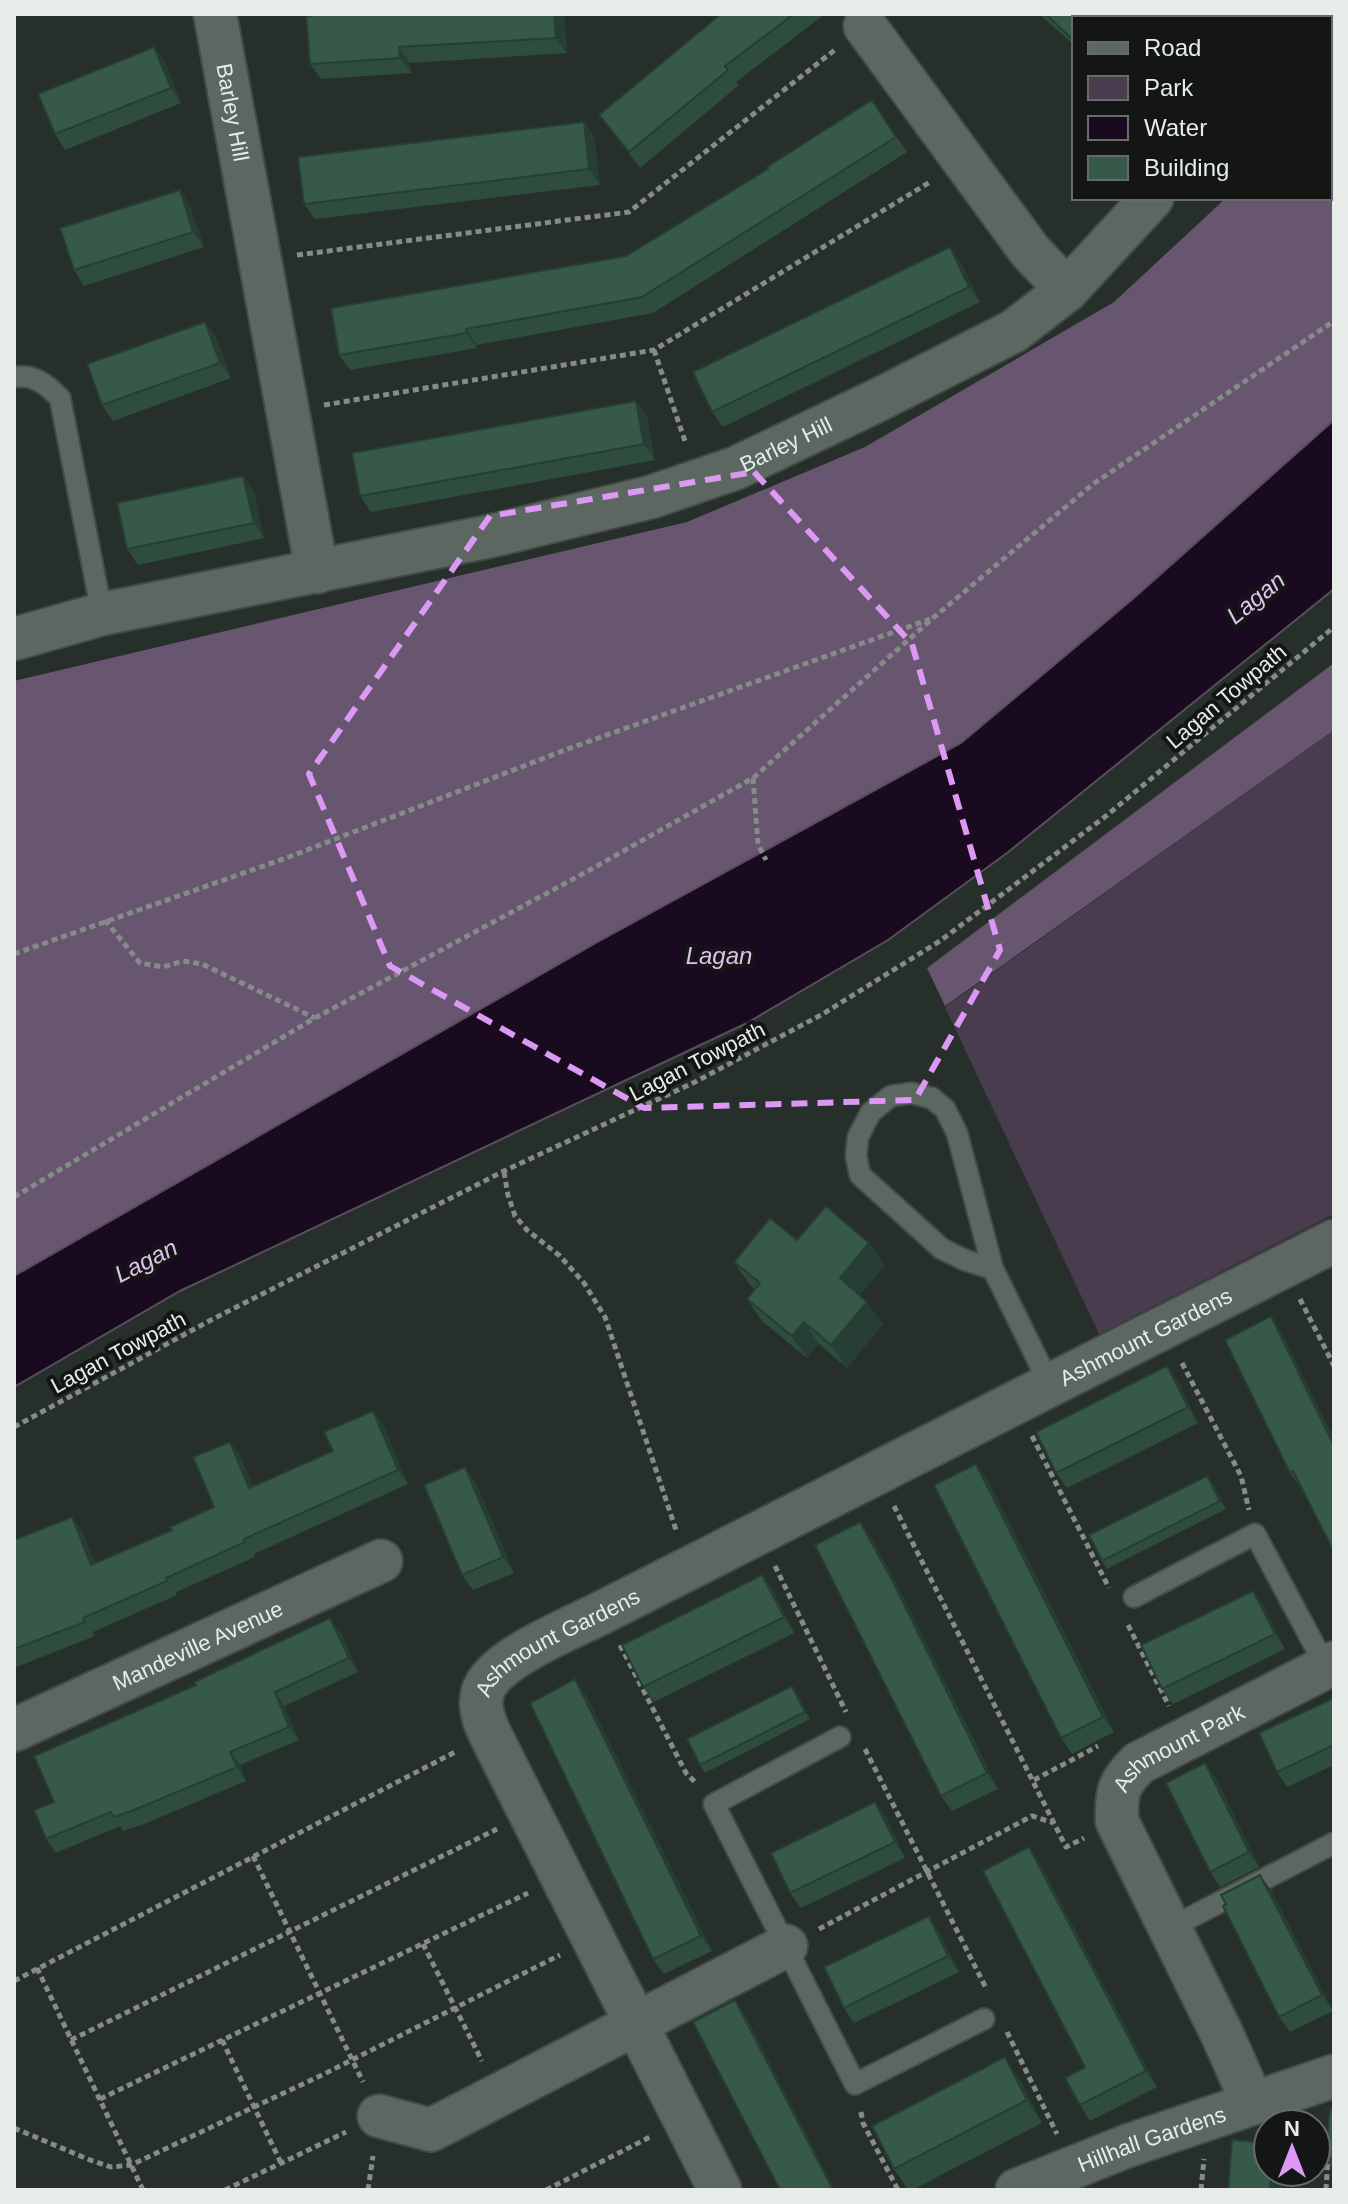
<svg xmlns="http://www.w3.org/2000/svg" width="1348" height="2204" font-family="Arial,sans-serif">
<style>
.green{fill:#493c4e}
.forest{fill:#68556f}
.water{fill:#1a0a20;stroke:#584e5c;stroke-width:2}
.lines{fill:none;stroke-linecap:round;stroke-linejoin:round}
.lane-casing{stroke:#444a46;stroke-width:24}
.street-casing{stroke:#444a46;stroke-width:46}
.path{stroke:#858b88;stroke-width:5;stroke-dasharray:6 4;stroke-linecap:butt}
.lane{stroke:#5d6762;stroke-width:20}
.street{stroke:#5d6762;stroke-width:42}
.wall{fill:#2f4d3f}
.shaded-wall{fill:#263e33}
.building{fill:#375949;stroke:#263e33;stroke-width:2}
.marked{fill:none;stroke:#dc99f4;stroke-width:6;stroke-dasharray:16 10;stroke-linejoin:round}
.labels{text-anchor:middle;stroke-width:8;stroke-linejoin:round;paint-order:stroke}
.street-label{font-size:22px;fill:#e7ece9;stroke:#131614}
.water-label{font-size:24px;font-style:italic;fill:#e3bff1;stroke:#131614}
</style>
<rect width="100%" height="100%" fill="#272f2b"/>
<path class="green" d="M 1334,730 L 1334,1214 L 1099,1334 L 945,1007 Z"/>
<path class="forest" d="M 1334,87 L 1334,420 L 1135,597 L 961,743 L 594,944 L 14,1276 L 14,681 L 687,522 L 865,447 L 1114,302 L 1226,198 L 1330,198 L 1330,92 Z
M 1334,663 L 1334,730 L 945,1006 L 927,968 Z"/>
<path class="water" d="M 1334,420 L 1334,589 L 1007,853 L 888,940 L 747,1023 L 180,1291 L 14,1387 L 14,1276 L 594,944 L 961,743 L 1135,597 Z"/>
<g class="lines">
<g class="lane-casing">
<path id="lane" d="M 14,377 C 34,374 46,384 60,398 L 102,614
M 993,1269 L 965,1260 L 942,1249 L 860,1175 L 856,1156 L 858,1137 L 871,1112 L 891,1096 L 911,1093 L 932,1098 L 945,1109 L 957,1133 L 993,1269 L 1050,1385
M 1134,1597 L 1255,1534 L 1326,1667
M 840,1737 L 714,1804 L 855,2084 L 984,2019
M 1170,1928 L 1334,1843"/>
</g>
<g class="street-casing">
<g id="street">
<path id="s1" d="M 215,14 L 317,572"/>
<path d="M 1185,14 L 1189,18"/>
<path d="M 1313,18 L 1317,14"/>
<path d="M 865,26 L 1030,251 L 1067,290"/>
<path id="s2" d="M 14,639 L 102,614 L 491,536 L 651,497 L 736,468 L 878,400 L 1014,331 L 1067,290 L 1152,198"/>
<path id="s3" d="M 14,1730 L 381,1561"/>
<path id="s4" d="M 1252,2102 L 1222,2034 L 1117,1821 C 1116,1792 1118,1783 1139,1763 L 1334,1663"/>
<path d="M 379,2116 L 431,2130 L 786,1946"/>
<path id="s5" d="M 720,2190 L 490,1734 C 484,1721 478,1706 483,1691 C 494,1658 572,1628 603,1612 L 1334,1241"/>
<path id="s6" d="M 1017,2190 L 1127,2146 L 1334,2076"/>
</g>
</g>
<path class="path" d="M 297,255 L 629,212 L 836,49
M 654,350 L 686,444
M 324,405 L 654,350 L 930,182
M 753,778 L 758,844 L 766,860
M 105,920 L 140,963 L 163,967 L 183,961 L 202,964 L 315,1018
M 14,954 L 289,857 L 565,750 L 930,619
M 504,1172 L 508,1195 L 515,1216 L 527,1230 L 560,1256 L 584,1283 L 605,1317 L 677,1533
M 14,1197 L 315,1018 L 588,871 L 753,778 L 933,618 L 1093,484 L 1334,321
M 1300,1299 L 1334,1366
M 1182,1363 L 1241,1476 L 1249,1510
M 14,1427 L 211,1320 L 504,1171 L 695,1082 L 821,1015 L 940,941 L 1106,816 L 1334,627
M 1032,1436 L 1109,1588
M 894,1506 L 1066,1847 L 1084,1838
M 775,1566 L 846,1712
M 1128,1625 L 1169,1706
M 620,1645 L 686,1773 L 696,1783
M 865,1749 L 987,1990
M 1034,1780 L 1098,1746
M 253,1856 L 363,2082
M 819,1929 L 1032,1816 L 1054,1823
M 423,1944 L 482,2061
M 37,1968 L 143,2190
M 14,1981 L 457,1751
M 1007,2032 L 1057,2134
M 71,2040 L 497,1829
M 222,2040 L 281,2163
M 100,2099 L 528,1893
M 861,2112 L 863,2123 L 898,2190
M 14,2128 L 90,2160 L 111,2167 L 131,2165 L 322,2075 L 560,1955
M 225,2190 L 346,2132
M 368,2190 L 373,2156
M 546,2190 L 652,2136
M 1201,2190 L 1204,2159
M 1326,2190 L 1328,2157"/>
<use href="#lane" class="lane"/>
<use href="#street" class="street"/>
</g>
<path class="wall" d="M 327,14 L 564,14 L 567,53 L 410,63 L 411,73 L 321,79 L 310,64 Z
M 721,14 L 825,14 L 736,82 L 739,85 L 640,168 L 599,115 Z
M 1039,14 L 1098,14 L 1074,18 L 1074,45 Z
M 165,62 L 181,103 L 65,150 L 55,134 Z
M 872,100 L 907,152 L 653,313 L 477,345 L 477,348 L 350,370 L 339,355 L 626,256 L 768,169 Z
M 584,122 L 594,137 L 600,185 L 315,219 L 304,204 Z
M 180,190 L 190,206 L 204,247 L 84,286 L 74,270 Z
M 961,263 L 980,302 L 723,427 L 712,412 Z
M 216,337 L 231,378 L 113,421 L 102,405 Z
M 636,401 L 647,416 L 655,460 L 371,512 L 360,496 Z
M 243,476 L 254,492 L 264,538 L 138,565 L 127,549 Z
M 797,1240 L 869,1243 L 885,1265 L 860,1295 L 883,1324 L 847,1368 L 819,1344 L 807,1358 L 762,1321 L 747,1299 L 755,1289 L 750,1285 L 734,1262 Z
M 1281,1332 L 1334,1439 L 1334,1552 L 1301,1488 L 1290,1473 Z
M 1178,1382 L 1198,1423 L 1067,1488 L 1056,1473 Z
M 383,1425 L 408,1484 L 254,1554 L 255,1557 L 176,1592 L 177,1595 L 93,1632 L 95,1636 L 14,1668 L 14,1540 L 82,1531 L 95,1563 L 172,1530 L 214,1507 L 230,1442 L 240,1456 L 253,1487 L 333,1451 Z
M 976,1464 L 987,1479 L 1114,1732 L 1072,1754 L 1061,1738 Z
M 465,1467 L 476,1483 L 514,1573 L 473,1590 L 462,1575 Z
M 1207,1476 L 1226,1509 L 1107,1569 L 1102,1561 Z
M 871,1537 L 903,1596 L 998,1789 L 952,1811 L 941,1796 Z
M 762,1575 L 773,1591 L 794,1633 L 654,1702 L 643,1687 Z
M 1264,1606 L 1285,1649 L 1173,1704 L 1162,1689 Z
M 340,1631 L 358,1672 L 284,1706 L 299,1740 L 240,1765 L 246,1781 L 144,1824 L 123,1831 L 120,1826 L 56,1853 L 46,1839 L 54,1802 Z
M 792,1686 L 810,1719 L 705,1773 L 700,1765 Z
M 586,1695 L 712,1951 L 664,1974 L 653,1959 Z
M 1334,1698 L 1334,1765 L 1287,1787 L 1277,1772 Z
M 1216,1778 L 1259,1867 L 1220,1887 L 1210,1872 Z
M 875,1802 L 886,1817 L 905,1858 L 801,1908 L 790,1893 Z
M 1040,1863 L 1157,2087 L 1090,2121 L 1080,2105 L 1085,2067 Z
M 1271,1890 L 1333,2011 L 1290,2032 L 1279,2017 Z
M 939,1932 L 959,1972 L 854,2023 L 844,2008 Z
M 1020,2080 L 1042,2123 L 912,2190 L 908,2190 L 894,2169 Z
M 1334,2110 L 1334,2170 L 1325,2158 Z"/>
<path class="shaded-wall" d="M 554,14 L 564,14 L 567,53 L 556,38 Z
M 154,47 L 165,62 L 181,103 L 171,88 Z
M 399,47 L 410,63 L 411,73 L 400,58 Z
M 584,122 L 594,137 L 600,185 L 589,169 Z
M 180,190 L 190,206 L 204,247 L 193,232 Z
M 950,247 L 961,263 L 980,302 L 969,287 Z
M 205,322 L 216,337 L 231,378 L 220,363 Z
M 466,329 L 477,345 L 477,348 L 467,333 Z
M 636,401 L 647,416 L 655,460 L 644,444 Z
M 243,476 L 254,492 L 264,538 L 254,523 Z
M 869,1243 L 885,1265 L 855,1301 L 840,1278 Z
M 867,1302 L 883,1324 L 847,1368 L 831,1345 Z
M 1271,1316 L 1281,1332 L 1334,1439 L 1334,1446 Z
M 804,1322 L 819,1344 L 807,1358 L 792,1336 Z
M 1167,1366 L 1178,1382 L 1198,1423 L 1188,1407 Z
M 373,1411 L 383,1425 L 408,1484 L 398,1470 Z
M 230,1442 L 240,1456 L 259,1502 L 249,1488 Z
M 976,1464 L 987,1479 L 1114,1732 L 1103,1717 Z
M 465,1467 L 476,1483 L 514,1573 L 503,1557 Z
M 1207,1476 L 1213,1483 L 1226,1509 L 1220,1501 Z
M 72,1517 L 82,1531 L 101,1579 L 91,1565 Z
M 860,1522 L 871,1537 L 903,1596 L 998,1789 L 987,1773 Z
M 762,1575 L 773,1591 L 794,1633 L 784,1617 Z
M 1253,1591 L 1264,1606 L 1285,1649 L 1275,1634 Z
M 330,1618 L 340,1631 L 358,1672 L 349,1658 Z
M 575,1679 L 586,1695 L 712,1951 L 701,1936 Z
M 792,1686 L 797,1694 L 810,1719 L 805,1712 Z
M 275,1692 L 284,1706 L 299,1740 L 289,1727 Z
M 230,1752 L 240,1765 L 246,1781 L 237,1767 Z
M 1205,1763 L 1216,1778 L 1259,1867 L 1249,1852 Z
M 875,1802 L 886,1817 L 905,1858 L 895,1842 Z
M 1029,1847 L 1040,1863 L 1157,2087 L 1146,2071 Z
M 1260,1875 L 1271,1890 L 1333,2011 L 1322,1995 Z
M 929,1916 L 939,1932 L 959,1972 L 948,1956 Z
M 735,2000 L 746,2016 L 835,2190 L 833,2190 Z
M 1005,2057 L 1020,2080 L 1042,2123 L 1027,2100 Z
M 1271,2172 L 1283,2172 L 1282,2190 L 1270,2190 Z"/>
<path class="building" d="M 327,14 L 554,14 L 556,38 L 399,47 L 400,58 L 310,64 L 306,16 Z
M 721,14 L 794,14 L 725,66 L 728,70 L 629,152 L 599,115 Z
M 1046,14 L 1098,14 L 1103,18 L 1074,18 L 1074,41 Z
M 154,47 L 171,88 L 55,134 L 38,94 Z
M 872,100 L 896,137 L 642,297 L 466,329 L 467,333 L 339,355 L 331,308 L 626,256 L 768,169 L 767,167 Z
M 584,122 L 589,169 L 304,204 L 298,157 Z
M 180,190 L 193,232 L 74,270 L 60,228 Z
M 950,247 L 969,287 L 712,412 L 693,372 Z
M 205,322 L 220,363 L 102,405 L 87,364 Z
M 636,401 L 644,444 L 360,496 L 352,453 Z
M 243,476 L 254,523 L 127,549 L 117,503 Z
M 826,1206 L 869,1243 L 840,1278 L 867,1302 L 831,1345 L 804,1322 L 792,1336 L 747,1299 L 760,1283 L 734,1262 L 770,1218 L 797,1240 Z
M 1271,1316 L 1334,1446 L 1334,1552 L 1293,1471 L 1290,1473 L 1225,1340 Z
M 1167,1366 L 1188,1407 L 1056,1473 L 1036,1432 Z
M 373,1411 L 398,1470 L 244,1539 L 245,1542 L 166,1578 L 167,1581 L 83,1618 L 85,1622 L 14,1649 L 14,1540 L 72,1517 L 91,1565 L 172,1530 L 170,1527 L 214,1507 L 193,1457 L 230,1442 L 249,1488 L 333,1451 L 324,1432 Z
M 976,1464 L 1103,1717 L 1061,1738 L 934,1485 Z
M 465,1467 L 503,1557 L 462,1575 L 424,1485 Z
M 1207,1476 L 1220,1501 L 1102,1561 L 1089,1535 Z
M 860,1522 L 892,1580 L 987,1773 L 941,1796 L 815,1545 Z
M 762,1575 L 784,1617 L 643,1687 L 622,1645 Z
M 1253,1591 L 1275,1634 L 1162,1689 L 1141,1645 Z
M 330,1618 L 349,1658 L 275,1692 L 289,1727 L 230,1752 L 237,1767 L 134,1810 L 114,1817 L 111,1812 L 46,1839 L 34,1810 L 54,1802 L 34,1756 L 196,1685 L 194,1682 Z
M 575,1679 L 701,1936 L 653,1959 L 530,1703 Z
M 792,1686 L 805,1712 L 700,1765 L 687,1739 Z
M 1334,1698 L 1334,1745 L 1277,1772 L 1259,1733 Z
M 1205,1763 L 1249,1852 L 1210,1872 L 1166,1783 Z
M 875,1802 L 895,1842 L 790,1893 L 771,1853 Z
M 1029,1847 L 1146,2071 L 1080,2105 L 1065,2078 L 1085,2067 L 983,1871 Z
M 1260,1875 L 1322,1995 L 1279,2017 L 1223,1906 L 1226,1904 L 1221,1895 Z
M 929,1916 L 948,1956 L 844,2008 L 824,1967 Z
M 735,2000 L 833,2190 L 780,2190 L 693,2022 Z
M 1005,2057 L 1027,2100 L 894,2169 L 872,2126 Z
M 1330,2109 L 1334,2110 L 1334,2159 L 1325,2158 Z
M 1232,2140 L 1268,2143 L 1268,2172 L 1271,2172 L 1270,2190 L 1228,2190 Z"/>
<path class="marked" d="M 754,472 L 912,644 L 1000,950 L 915,1100 L 644,1108 L 390,966 L 309,774 L 490,516 Z"/>
<g class="labels">
<g class="street-label">
<text dy="8" stroke="none"><textPath href="#s1" startOffset="100">Barley Hill</textPath></text>
<text dy="8" stroke="none"><textPath href="#s2" startOffset="798">Barley Hill</textPath></text>
<text transform="translate(1226 696) rotate(-40)" y="8">Lagan Towpath</text>
<text transform="translate(697 1061) rotate(-27)" y="8">Lagan Towpath</text>
<text dy="8" stroke="none"><textPath href="#s5" startOffset="1310">Ashmount Gardens</textPath></text>
<text transform="translate(118 1352) rotate(-28)" y="8">Lagan Towpath</text>
<text dy="8" stroke="none"><textPath href="#s3" startOffset="202">Mandeville Avenue</textPath></text>
<text dy="8" stroke="none"><textPath href="#s5" startOffset="646">Ashmount Gardens</textPath></text>
<text dy="8" stroke="none"><textPath href="#s4" startOffset="418">Ashmount Park</textPath></text>
<text dy="8" stroke="none"><textPath href="#s6" startOffset="144">Hillhall Gardens</textPath></text>
</g>
<g class="water-label">
<text transform="translate(1256 598) rotate(-39)" y="8">Lagan</text>
<text x="719" y="964">Lagan</text>
<text transform="translate(146 1261) rotate(-27)" y="8">Lagan</text>
</g>
</g>
<rect width="1348" height="2204" fill="none" stroke="#e7ece9" stroke-width="32"/>
<rect x="1072" y="16" width="260" height="184" fill="#131614" stroke="#686c69" stroke-width="2"/>
<rect x="1088" y="42" width="40" height="12" fill="#5d6762" stroke="#686c69" stroke-width="2"/>
<text x="1144" y="56" font-size="24" fill="#e7ece9">Road</text>
<rect x="1088" y="76" width="40" height="24" fill="#493c4e" stroke="#686c69" stroke-width="2"/>
<text x="1144" y="96" font-size="24" fill="#e7ece9">Park</text>
<rect x="1088" y="116" width="40" height="24" fill="#1a0a20" stroke="#686c69" stroke-width="2"/>
<text x="1144" y="136" font-size="24" fill="#e7ece9">Water</text>
<rect x="1088" y="156" width="40" height="24" fill="#375949" stroke="#686c69" stroke-width="2"/>
<text x="1144" y="176" font-size="24" fill="#e7ece9">Building</text>
<g transform="translate(1292 2148)"><circle r="38" fill="#131614" stroke="#686c69" stroke-width="2"/>
<path d="M0-6L14 30L0 20L-14 30Z" fill="#dc99f4"/>
<text y="-12" font-size="22" font-weight="bold" text-anchor="middle" fill="#e7ece9">N</text>
</g>
</svg>
